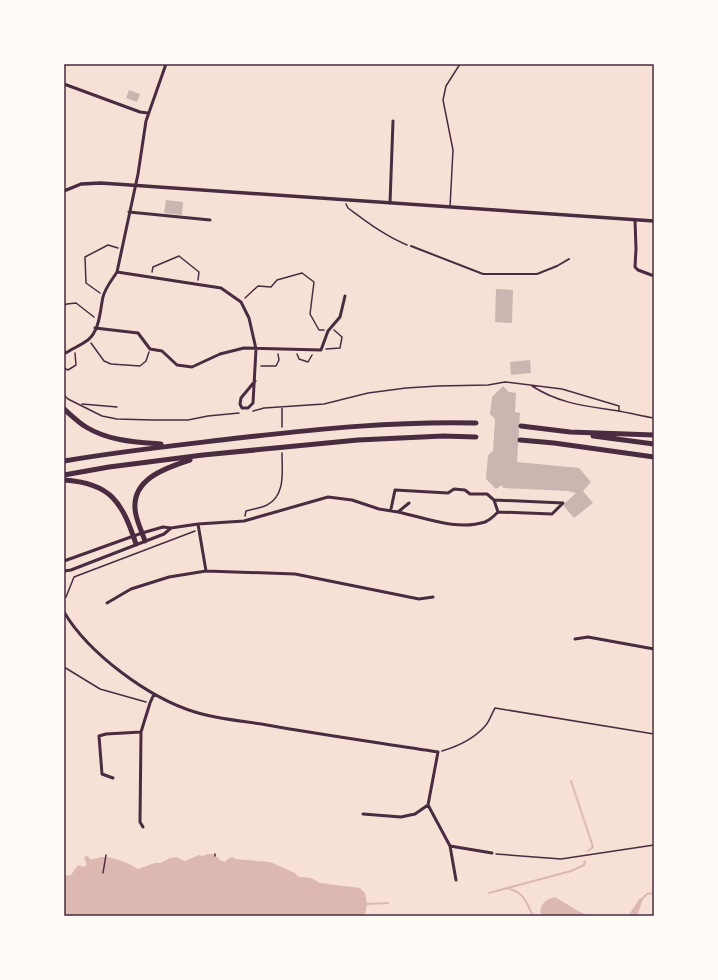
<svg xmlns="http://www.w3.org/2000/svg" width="718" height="980" font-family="Overpass,sans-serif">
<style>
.water{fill:#dcb8b0}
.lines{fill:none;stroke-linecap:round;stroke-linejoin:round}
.stream{stroke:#dcb8b0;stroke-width:2}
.building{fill:#ccb4b1}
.path{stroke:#4a2c40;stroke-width:1.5}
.service{stroke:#4a2c40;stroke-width:1.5}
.pedestrian{stroke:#4a2c40;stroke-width:2}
.minor{stroke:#4a2c40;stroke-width:3}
.tertiary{stroke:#4a2c40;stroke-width:3.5}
.trunk{stroke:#4a2c40;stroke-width:5}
.neatline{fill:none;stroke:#4a2c40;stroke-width:1.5}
</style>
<rect width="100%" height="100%" fill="#f7e1d7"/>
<path class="water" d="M 208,854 L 214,854 L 220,860 L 225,862 L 228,859 L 233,857 L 235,859 L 270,862 L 295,873 L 299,877 L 311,878 L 320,883 L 360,888 L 365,893 L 367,904 L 365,915 L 364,916 L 64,916 L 64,876 L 71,875 L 78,865 L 84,867 L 87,865 L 84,857 L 88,856 L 90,859 C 95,860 98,857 103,857 C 115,857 128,863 138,869 L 155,863 L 160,863 L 170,858 L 176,857 L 185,861 L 199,855 L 202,856 Z
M 555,897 L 578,911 L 590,916 L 542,916 L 540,912 C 542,902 545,900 555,897 Z
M 640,898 L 643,899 L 637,916 L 628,916 Z"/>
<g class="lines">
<path class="stream" d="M 571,781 L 593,847 L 588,851
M 506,888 C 525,893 525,900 533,916
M 489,893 L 571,871 L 584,865 L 585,861
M 641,900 L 647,894 L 654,893
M 367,904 L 388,903"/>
</g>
<path class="building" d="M 129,90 L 140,94 L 137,102 L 126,98 Z
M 166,200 L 183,202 L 182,215 L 164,213 Z
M 496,289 L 513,290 L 512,323 L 495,322 Z
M 530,360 L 531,373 L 511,375 L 510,362 Z
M 503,386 L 509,392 L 516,393 L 515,412 L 520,413 L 517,462 L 579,468 L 591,482 L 583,491 L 593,503 L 574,518 L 563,505 L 576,493 L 568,491 L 503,488 L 502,485 L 496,489 L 486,479 L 488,455 L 493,451 L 495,419 L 490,414 L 492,397 Z"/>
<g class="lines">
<path class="path" d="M 346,204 L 348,208 C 367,222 385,236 407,245
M 152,272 L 153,267 L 179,256 L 199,272 L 198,280
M 100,293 L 86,283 L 85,257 L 108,245 L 118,248
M 245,298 L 258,286 L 271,287 L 277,280 L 302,273 L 314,282 L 310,314 L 319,330 L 324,330
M 64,305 L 67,304 L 76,303 L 94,317
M 91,343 L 104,361 L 111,364 L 140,366 L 146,361 L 149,352
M 326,349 L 340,348 L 342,337 L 334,330
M 297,354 L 299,359 L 308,362 L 312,355
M 261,366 L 276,366 L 279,360 L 278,354
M 64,368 L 68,370 L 76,365 L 75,353
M 532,386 C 560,404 586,406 618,411 C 630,413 642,416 654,418
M 64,395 L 68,399 L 102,416 L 117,419 L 153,420 L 188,420 L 208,416 L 239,413
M 82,404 L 117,407
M 253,411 L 264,408 L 324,404 L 368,393 L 406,388 L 438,386 L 488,385 L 505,382 L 562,389 L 619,406 L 619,411
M 282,427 L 282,407
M 245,516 L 246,511 C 253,509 261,508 267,505 C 286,495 282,471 282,453
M 64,598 L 66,597 L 74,577 L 195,531
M 64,667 L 100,689 L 146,702
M 442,751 C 459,746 475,738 486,725 C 490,720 492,713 495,708 L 654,734
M 215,854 L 215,856
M 496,854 L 561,859 L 654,845
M 103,873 L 106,855"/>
<path class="service" d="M 450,207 L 453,150 L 443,100 L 446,86 L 460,64"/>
<path class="pedestrian" d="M 411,246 L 483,274 L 537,274 L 557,266 L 569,259"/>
<path class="minor" d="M 64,84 L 140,112 L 148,113
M 390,203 L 393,121
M 129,212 L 210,220
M 635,220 L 636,249 L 635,267 L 638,270 L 654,276
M 117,272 L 221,288 L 241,302 L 249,318 L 256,349 L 253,403 L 248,408 L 242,408 L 240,404 L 241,398 L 255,381
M 95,328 L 138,333 L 150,349 L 162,351 L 177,365 L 192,367 L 220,354 L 244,348 L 321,350 L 328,331 L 340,317 L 345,296
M 64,354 C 72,349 81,345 88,340 C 100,330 100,310 103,297 C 105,288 112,280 117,272 L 138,174 L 146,121 L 166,64
M 494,500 L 498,512
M 391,509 L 395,490 L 448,493 L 454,489 L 465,490 L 470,494 L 487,494 L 494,500 L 563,503 L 552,514 L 498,512 C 494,516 490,520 485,522 C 457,531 426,518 398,512
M 198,524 L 206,571
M 64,561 L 142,533 L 163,527 L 171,528 L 198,524 L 244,521 L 328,497 L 352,500 L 379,509 L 398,512 L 409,503
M 64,571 L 71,570 L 164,534 L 171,528
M 107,603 L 131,589 L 169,577 L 206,571 L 295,574 L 419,599 L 433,597
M 64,612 C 89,654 149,698 195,712 C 217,719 243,721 267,725 C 323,735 381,743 438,752 L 428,805 L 450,846 L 492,853
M 575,639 L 588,637 L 654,649
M 113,778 L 102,774 L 99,736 L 106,734 L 141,732
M 363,814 L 401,817 L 415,814 L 428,805
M 143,827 L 140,822 L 141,732 L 150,703 L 154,694
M 450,846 L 456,880"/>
<path class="tertiary" d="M 64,191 L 81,184 L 101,183 L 654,221"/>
<path class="trunk" d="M 64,409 C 71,415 78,422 86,427 C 109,441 135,442 161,444
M 521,426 L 570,432 L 654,435
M 593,436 L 654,444
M 520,440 L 554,443 L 654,457
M 64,461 C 122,451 180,445 238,438 C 317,429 397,421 476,423
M 64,475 L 109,467 L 203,455 L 358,440 L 443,436 L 476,437
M 64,480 C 111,483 122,502 136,544
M 145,541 C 142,532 138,524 136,515 C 128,480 165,468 190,460"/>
</g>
<rect width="718" height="980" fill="none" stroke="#fffaf5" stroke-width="130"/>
<rect x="65" y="65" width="588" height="850" class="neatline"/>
</svg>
